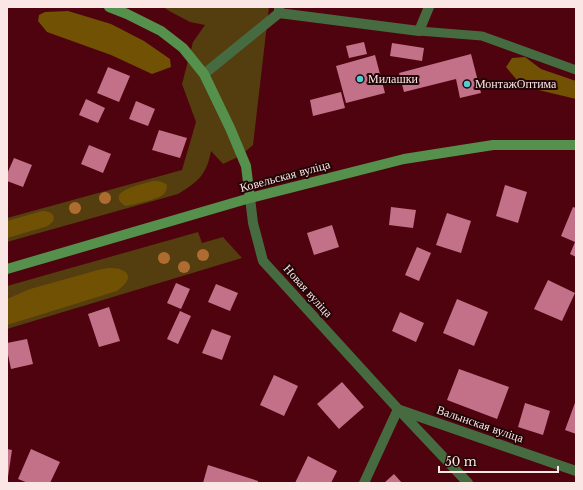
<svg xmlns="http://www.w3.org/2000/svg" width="583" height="490" font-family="'Libre Baskerville',serif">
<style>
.green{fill:#543d0e}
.forest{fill:#715104}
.building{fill:#c27189}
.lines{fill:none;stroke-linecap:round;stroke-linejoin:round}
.lane{stroke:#466b40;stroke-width:9}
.street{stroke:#466b40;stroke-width:10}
.secondary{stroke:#55914c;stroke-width:10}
.tree{fill:#ae6c31}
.poi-dot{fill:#51ccd4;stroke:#220506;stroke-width:1.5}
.labels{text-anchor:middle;stroke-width:4;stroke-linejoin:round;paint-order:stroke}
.poi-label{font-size:12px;fill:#f9e6e5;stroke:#220506;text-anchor:start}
.street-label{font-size:12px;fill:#f9e6e5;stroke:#220506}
</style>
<rect width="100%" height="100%" fill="#4f030e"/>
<path class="green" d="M 163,7 L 269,7 L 253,145 L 240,156 L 223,164 L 211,151 C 207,174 198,182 178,194 L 7,242 L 7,218 L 182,170 L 196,122 L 182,84 L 193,42 L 205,25 L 190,22 L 171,12 Z
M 198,232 L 202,243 L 223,237 L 242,258 L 7,329 L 7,286 Z"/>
<path class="forest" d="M 68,11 L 111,24 L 144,41 L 170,59 L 171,67 L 152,74 L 111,55 L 47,32 L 38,21 L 39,15 L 45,12 Z
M 525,57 L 541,69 L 576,81 L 576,99 L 522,86 L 506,67 L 512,58 Z
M 153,181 C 159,181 162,181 167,185 C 167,188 166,192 164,194 C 159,199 133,205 125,206 C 103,191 144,184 153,181 Z
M 42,211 C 47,211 57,213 53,221 C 52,223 48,226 45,227 L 7,238 L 7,221 Z
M 108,268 C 112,268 118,268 122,270 C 135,276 124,286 117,291 L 7,325 L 7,299 L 30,289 L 98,270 Z"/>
<path class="building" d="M 364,42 L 367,54 L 349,58 L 346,46 Z
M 392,43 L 424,48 L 422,61 L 390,56 Z
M 471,54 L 481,93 L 460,98 L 456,79 L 404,92 L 399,73 Z
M 375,55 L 385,93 L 346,103 L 336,66 Z
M 108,67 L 130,76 L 119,102 L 97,93 Z
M 341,92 L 345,108 L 313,116 L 310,100 Z
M 86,99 L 105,108 L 98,123 L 79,115 Z
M 136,101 L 155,109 L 148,126 L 129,119 Z
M 159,130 L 187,138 L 180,158 L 152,150 Z
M 89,145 L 111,154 L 103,173 L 81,164 Z
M 14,158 L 32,165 L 23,187 L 7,181 L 7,174 Z
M 505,185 L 527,192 L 518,223 L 496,216 Z
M 391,207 L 416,210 L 413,228 L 389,225 Z
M 573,207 L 576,208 L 576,257 L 570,254 L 575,242 L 561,236 Z
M 447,213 L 471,221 L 461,253 L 436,245 Z
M 332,225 L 339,247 L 314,255 L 307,233 Z
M 417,247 L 431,253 L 419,281 L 405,275 Z
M 548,280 L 575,293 L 562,321 L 534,309 Z
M 176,283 L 190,289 L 181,309 L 167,303 Z
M 216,284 L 238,293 L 230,311 L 208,302 Z
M 457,299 L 488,312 L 474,346 L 443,333 Z
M 109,307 L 120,341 L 99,347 L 88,314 Z
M 180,311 L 191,316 L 178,344 L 167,339 Z
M 400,312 L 424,323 L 416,342 L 392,331 Z
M 212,329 L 231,336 L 222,360 L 202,353 Z
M 27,339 L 33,364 L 11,369 L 7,350 L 7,343 Z
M 459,369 L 509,387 L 497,419 L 447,400 Z
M 274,375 L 298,386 L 284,416 L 260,405 Z
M 342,382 L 364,407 L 339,429 L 317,404 Z
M 576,400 L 576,434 L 565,430 Z
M 525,403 L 550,411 L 543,435 L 518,427 Z
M 7,449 L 12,450 L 8,477 L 7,477 Z
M 31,449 L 60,462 L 50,483 L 28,483 L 18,479 Z
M 308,456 L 337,471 L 331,483 L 295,483 Z
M 208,465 L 258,481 L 258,483 L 203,483 Z
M 394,474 L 402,483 L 384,483 Z"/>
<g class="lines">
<path class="lane" d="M 419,31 L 482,36 L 576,70"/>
<path class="street" d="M 279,13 L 419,31 L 429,7
M 204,74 L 279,13 L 279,8
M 250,198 L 253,223 L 263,261 L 398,409 L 468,483
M 400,410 L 576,471
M 364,483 L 398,409"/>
<path class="secondary" d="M 109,7 L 127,14 L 161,31 L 183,48 L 204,74 L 230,128 L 246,166 L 250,198
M 7,269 L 250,198 L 404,159 L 493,145 L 576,145"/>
</g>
<g class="tree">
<circle cx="105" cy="198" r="6"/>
<circle cx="75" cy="208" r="6"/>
<circle cx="203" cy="255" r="6"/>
<circle cx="164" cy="258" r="6"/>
<circle cx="184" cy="267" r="6"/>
</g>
<g class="poi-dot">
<circle cx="360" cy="79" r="4"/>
<circle cx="467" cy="84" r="4"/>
</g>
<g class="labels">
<g class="poi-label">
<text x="368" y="83">Милашки</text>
<text x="475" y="88">МонтажОптима</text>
</g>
<g class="street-label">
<text transform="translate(285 176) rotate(-15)" y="4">Ковельская вуліца</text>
<text transform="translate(308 291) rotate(48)" y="4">Новая вуліца</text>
<text transform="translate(480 424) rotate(19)" y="4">Валынская вуліца</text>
</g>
</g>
<rect width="583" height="490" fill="none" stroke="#f9e6e5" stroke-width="16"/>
<path d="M439 466v6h119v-6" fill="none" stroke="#f9e6e5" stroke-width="2"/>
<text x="445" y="466" font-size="12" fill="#f9e6e5" stroke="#220506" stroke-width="3" paint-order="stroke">50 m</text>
</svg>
